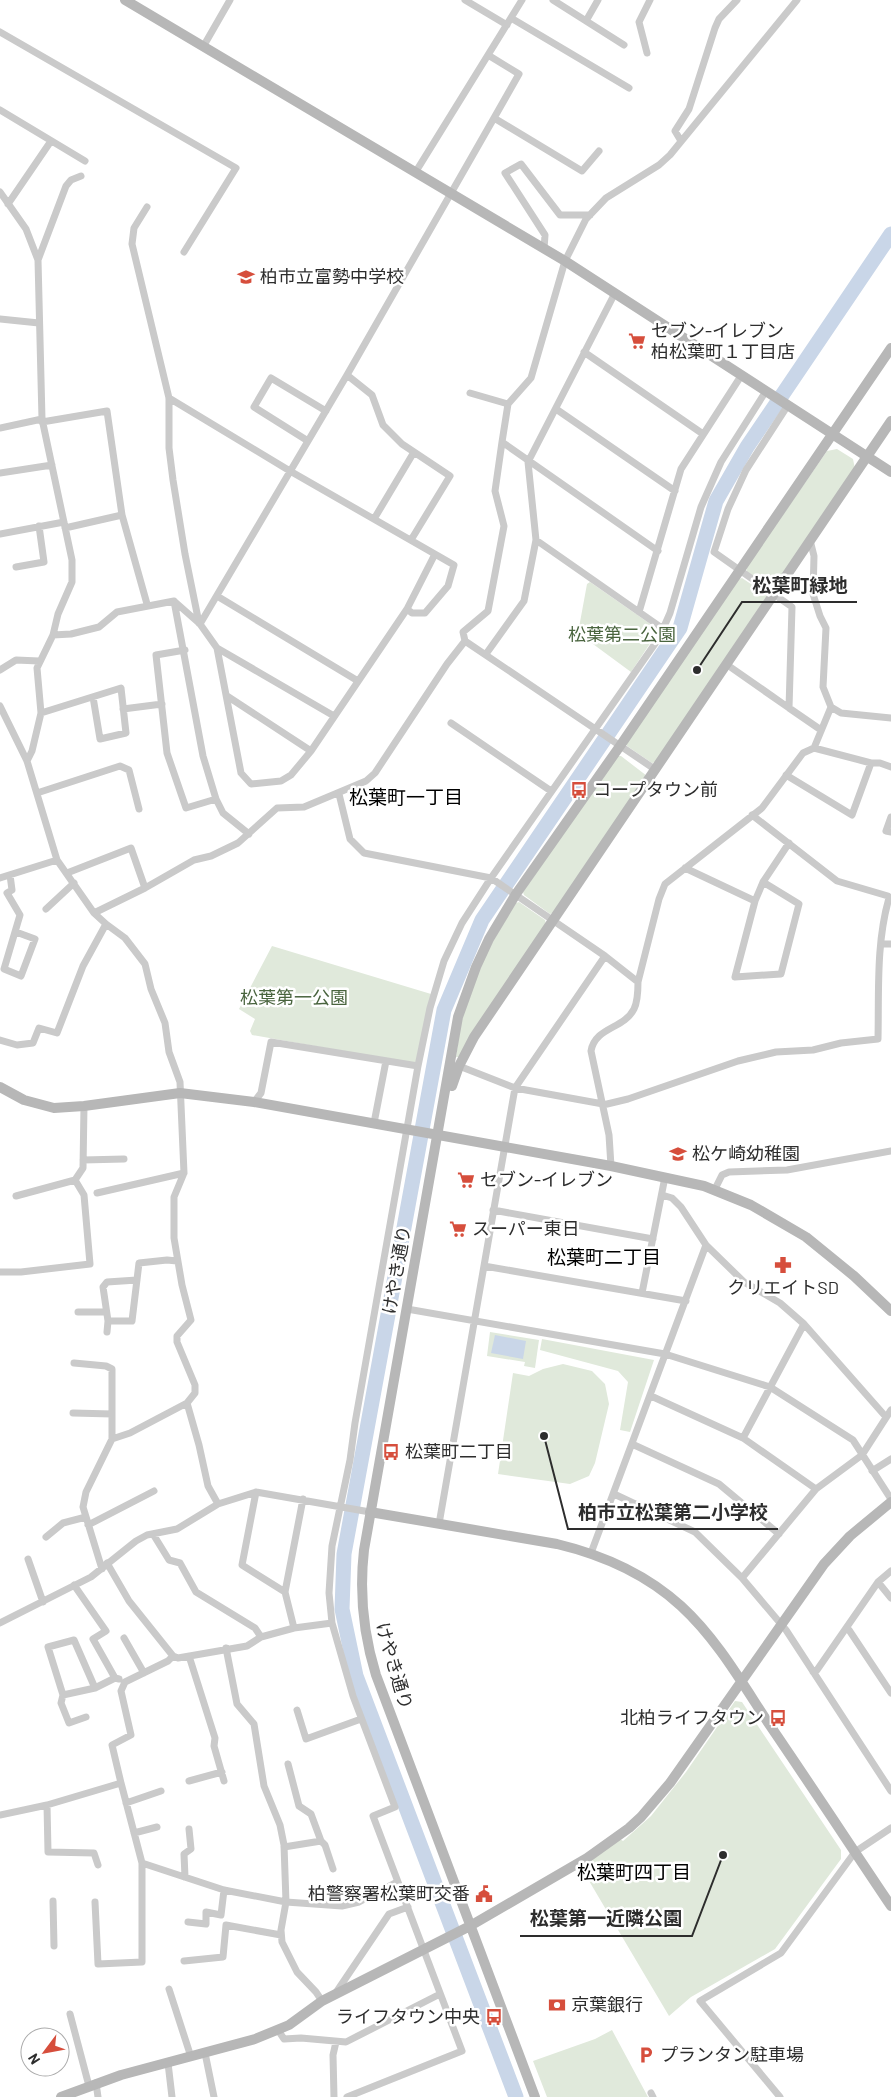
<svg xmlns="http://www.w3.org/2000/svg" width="891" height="2097" font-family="Barlow,'Noto Sans JP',sans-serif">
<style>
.green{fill:#e0e9db}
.water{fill:#c9d6e8}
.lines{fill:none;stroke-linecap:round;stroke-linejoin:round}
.river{stroke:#c9d6e8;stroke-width:15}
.street{stroke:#cacaca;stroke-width:7}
.secondary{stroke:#b7b7b7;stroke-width:10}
.labels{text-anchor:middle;stroke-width:5;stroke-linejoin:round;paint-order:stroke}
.poi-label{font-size:18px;fill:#2d2d2d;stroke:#fff;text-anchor:start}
.park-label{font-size:18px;fill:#49643e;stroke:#fff}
.street-label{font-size:18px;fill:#2d2d2d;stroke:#fff}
.neighbourhood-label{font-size:19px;fill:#000;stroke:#fff}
.leader{fill:none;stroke:#2d2d2d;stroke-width:2}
.callout-dot{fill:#2d2d2d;stroke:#fff;stroke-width:2}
.callout-label{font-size:19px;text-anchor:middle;font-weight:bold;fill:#2d2d2d;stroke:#fff;stroke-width:5;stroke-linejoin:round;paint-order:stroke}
</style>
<rect width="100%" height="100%" fill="#fff"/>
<path class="green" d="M 837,449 L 853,459 L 855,469 L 774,587 L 771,588 L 747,572 L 746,568 L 827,451 Z
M 742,578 L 766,594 L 767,598 L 656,762 L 652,763 L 627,746 L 627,742 L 739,579 Z
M 590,582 L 659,630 L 631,672 L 578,633 L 587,584 Z
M 617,756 L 621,756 L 647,776 L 553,913 L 550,914 L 524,895 L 523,892 Z
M 519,902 L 545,920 L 546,924 L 459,1057 L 456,1057 C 458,1045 459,1031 462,1019 C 472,977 493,939 516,903 Z
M 272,946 L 431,994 L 416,1064 L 252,1035 L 250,1031 L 255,1019 L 239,1009 Z
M 490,1332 L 539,1340 L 535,1368 L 524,1366 L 525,1362 L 487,1356 Z
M 542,1339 L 654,1360 L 630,1432 L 620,1430 L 628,1382 L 618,1371 L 540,1350 Z
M 563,1364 L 592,1371 L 605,1384 L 609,1404 L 595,1463 L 589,1476 L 570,1484 L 498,1474 L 513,1373 L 529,1376 L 543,1369 Z
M 735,1701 L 742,1702 L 841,1850 L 841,1859 L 775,1949 L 691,1997 L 669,2016 L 582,1869 L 584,1867 L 582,1864 L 620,1839 L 623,1841 L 651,1816 L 686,1772 Z
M 612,2030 L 648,2097 L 547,2097 L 533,2061 L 595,2039 Z"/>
<path class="water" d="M 495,1335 L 526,1341 L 523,1359 L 491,1353 Z"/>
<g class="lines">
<path class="river" d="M 516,2097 L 356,1676 L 342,1609 L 344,1554 L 444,1010 L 482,920 L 680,628 L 716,501 L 747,447 L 891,234"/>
<path class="street" d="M 465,0 L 507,25
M 553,0 L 624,45
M 511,18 L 629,88
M 586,21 L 598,0
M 0,32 L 236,168 L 184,252
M 203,47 L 230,0
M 647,53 L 639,22 L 650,0
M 488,55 L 519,74 L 494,118
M 0,110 L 85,161
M 681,141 L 675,131 L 689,109 L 715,28 L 719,19 L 737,0
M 415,173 L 522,0
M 0,192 L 26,229 L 38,260 L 42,419 L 72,560 L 72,582 L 58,614 L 53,635 L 37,668 L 41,713 L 32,751 L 27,761
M 8,204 L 51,141
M 147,207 L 134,228 L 132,244 L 169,398 L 169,448 L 173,480 L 185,554 L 199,623
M 544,249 L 545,235 L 505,173 L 521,164 L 560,215 L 590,215
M 38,260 L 66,186 L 71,180 L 81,176
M 0,319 L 39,323
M 584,352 L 703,434
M 347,375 L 372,395 L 383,425 L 402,444 L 450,476 L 411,540
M 470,393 L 508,404 L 531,378 L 565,261 L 586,219 L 606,198 L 659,165 L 670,155 L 797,0
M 169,398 L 290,471 L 454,565 L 448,586 L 425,613 L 412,613 L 407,609
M 508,404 L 502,442 L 658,551
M 788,405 L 746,470 L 728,509 L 714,552 L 792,607 L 789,708 L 821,730
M 556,409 L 675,491
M 42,422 L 107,411 L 122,515 L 147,604
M 0,428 L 42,419
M 308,441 L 254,407 L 271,378 L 326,411
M 0,473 L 52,465
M 374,519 L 414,452
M 65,528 L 122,515
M 0,534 L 64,522
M 536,540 L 662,628
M 810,540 L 814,556 L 813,594 L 820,616 L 826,628 L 823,687 L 831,707
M 16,567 L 44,562 L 39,526
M 217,596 L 358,681
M 174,601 L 203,756 L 216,799 L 223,813 L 249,834
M 639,612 L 681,469 L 741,376
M 200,624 L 347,375 L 494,118 L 582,171 L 599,151
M 53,635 L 71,634 L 99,627 L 117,612 L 174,601 L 200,624 L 217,648 L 334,716
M 465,641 L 463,632 L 488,611 L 504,526 L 495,491 L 502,442
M 217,648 L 241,773 L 251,784 L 281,781 L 291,775 L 311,751 L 407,609 L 435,554
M 185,650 L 156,655 L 167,753 L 186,808 L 216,799
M 486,654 L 524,601 L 536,540 L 528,462 L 615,293
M 726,664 L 789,708
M 0,670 L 16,660 L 39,661
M 227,696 L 311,751
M 0,706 L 27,761 L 57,860 L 94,913 L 106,924 L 125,938 L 145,964 L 151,989 L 165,1023 L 169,1052 L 180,1082 L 184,1173 L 174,1197 L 174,1238 L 182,1285 L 191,1320 L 177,1336 L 177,1342 L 195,1385 L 195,1393 L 187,1403 L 130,1433 L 112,1439 L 86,1492 L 83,1507 L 102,1569
M 123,709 L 162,704
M 41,713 L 121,688 L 126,733 L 100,739 L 93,697
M 451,723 L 551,791
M 814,748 L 871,763 L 880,763 L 891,767
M 786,775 L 852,815 L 871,763
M 37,793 L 120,766 L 129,770 L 139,809
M 339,794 L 350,839 L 364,853 L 491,878 L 605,956 L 638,982 L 659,899 L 665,884 L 762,808 L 803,753 L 814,748 L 831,707 L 841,713 L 891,718
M 752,815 L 837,881 L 888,896 L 889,898
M 891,817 L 886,831 L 891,832
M 685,868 L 755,901 L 735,977 L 781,974 L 799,904 L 763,882
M 67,873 L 131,848 L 145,888
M 10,875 L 12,890 L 7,893 L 20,915 L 4,969 L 21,976 L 35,939 L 16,932
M 0,878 L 57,860
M 755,901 L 763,882 L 789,843
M 46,909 L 74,883
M 94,913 L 145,888 L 194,860 L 211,856 L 238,843 L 277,808 L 304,807 L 366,781 L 375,773 L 447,664 L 465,641 L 656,770
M 882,944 L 891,944
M 0,1040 L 17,1045 L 33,1043 L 39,1028 L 57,1033 L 83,966 L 106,924
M 459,1066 L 515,1088 L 603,1104
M 254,1102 L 261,1093 L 271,1042 L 418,1066
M 603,1105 L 628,1099 L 738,1061 L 776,1052 L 813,1050 L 841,1043 L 878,1039 C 879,992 876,943 889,898 L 891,899
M 374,1123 L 386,1061
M 83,1160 L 124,1159
M 611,1166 L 609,1135 L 591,1051 C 595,1027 624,1029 634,1009 C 638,1001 638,991 638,982
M 715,1189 L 722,1175 L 729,1172 L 787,1170 L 891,1151
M 97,1193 L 184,1173
M 662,1195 L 672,1198 L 681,1207 L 706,1245 L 744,1282 L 780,1303 L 804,1324 L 886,1417
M 16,1196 L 75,1180 L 83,1168 L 84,1106
M 493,1210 L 653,1239
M 484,1266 L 686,1301
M 0,1272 L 21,1272 L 90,1264 L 84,1195 L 75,1180
M 642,1293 L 665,1177
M 407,1309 L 665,1354 L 770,1387 L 853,1440 L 891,1499
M 78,1312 L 106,1312
M 108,1321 L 103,1287 L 107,1282 L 137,1280
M 107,1332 L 108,1321 L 132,1321 L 139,1263 L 167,1260 L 177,1261
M 74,1363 L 106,1366 L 112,1369 L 112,1439
M 651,1396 L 743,1438 L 816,1489
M 187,1403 L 199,1445 L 208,1486 L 218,1504
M 891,1410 L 862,1455 L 816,1489 L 742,1578 L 786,1630 L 891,1791
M 73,1413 L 112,1414
M 743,1438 L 804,1324
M 632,1444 L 719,1484 L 779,1534
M 872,1471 L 891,1459
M 256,1492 L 242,1565 L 285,1592 L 294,1628
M 614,1494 L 695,1532 L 742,1578
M 439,1524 L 515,1088 L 605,956
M 88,1525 L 154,1491
M 153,1534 L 169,1560 L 180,1563 L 196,1592 L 255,1628 L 261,1637
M 46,1537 L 63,1523 L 86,1517
M 591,1553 L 706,1245
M 28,1559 L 43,1602
M 107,1563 L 129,1601 L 173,1656 L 178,1658 L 247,1646 L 261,1637 L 294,1628 L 332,1623
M 878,1582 L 891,1598
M 74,1585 L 106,1631 L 93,1639 L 115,1678 L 119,1679
M 285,1592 L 303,1499
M 0,1623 L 91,1577 L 136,1541 L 147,1535 L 177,1529 L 218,1504 L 256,1492 L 370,1512
M 846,1629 L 849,1630 L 891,1693
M 124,1638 L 144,1673
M 226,1648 L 237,1704 L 254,1724 L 264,1786 L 280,1825 L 284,1845 L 286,1902 L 281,1930 L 282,1942 L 297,1972 L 316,1992 L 322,2001
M 189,1656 L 215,1738 L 214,1746 L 224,1781
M 813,1672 L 817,1670 L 878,1582 L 891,1571
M 95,1688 L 74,1640 L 48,1647 L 63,1695 L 95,1688 L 115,1678
M 63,1695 L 61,1703 L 69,1723 L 86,1717
M 297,1710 L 306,1739 L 361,1719
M 189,1781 L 222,1772
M 121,1783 L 112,1745 L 131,1735 L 121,1691 L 125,1682 L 168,1661 L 173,1656
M 126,1803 L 161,1791
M 47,1805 L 48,1852 L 94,1853 L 98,1865
M 0,1815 L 47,1805 L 121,1783 L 142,1863 L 142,1962 L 98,1964 L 95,1902
M 134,1833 L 157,1827
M 321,1841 L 325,1845 L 333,1869
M 284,1847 L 321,1841 L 311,1814 L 299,1806 L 288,1764
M 142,1863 L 224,1890 L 286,1902 L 342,1906 L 359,1902 L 397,1882
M 185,1877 L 184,1854 L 191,1849 L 189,1829
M 53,1901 L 54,1946
M 188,1922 L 206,1924 L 206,1912 L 221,1915 L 224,1890
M 184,1961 L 223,1957 L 226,1925 L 281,1935
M 169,1989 L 191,2057
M 335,1994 L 389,1914 L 408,1907
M 70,2014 L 89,2086
M 278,2030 L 284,2039 L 301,2038 L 346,2042 L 440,1994
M 205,2053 L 214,2097
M 168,2063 L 172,2097
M 96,2083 L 98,2097
M 651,2093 L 653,2097
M 334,2097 L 333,2055 L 336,2042
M 347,2097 L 462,2051 L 373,1816 L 395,1807 L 353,1696 L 332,1623 L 329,1593 L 332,1546 L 350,1460 L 355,1423 L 418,1066 L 430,1008 L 444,961 L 462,923 L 491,878 L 659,638 L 670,613 L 701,507 L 721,462 L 766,391
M 780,2097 L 700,2001 L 781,1953 L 855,1852 L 891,1828"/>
<path class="secondary" d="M 125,0 L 565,261 L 891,472
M 452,1086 L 459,1066 L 474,1037 L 891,421
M 0,1087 L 24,1100 L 54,1108 L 84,1106 L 180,1093 L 254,1102 L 611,1166 L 704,1186 L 751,1205 L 806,1237 L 854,1276 L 891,1311
M 370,1512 L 557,1544 C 603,1555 646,1574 681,1606 C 717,1639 742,1683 769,1724 C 810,1784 850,1845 891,1906
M 61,2097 L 121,2075 L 255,2039 L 289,2025 L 322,2001 L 470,1926 L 587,1858 L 629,1828 L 641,1817 L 670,1783 L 824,1564 L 850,1536 L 891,1502
M 535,2097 L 376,1675 C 363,1633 359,1594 364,1550 L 458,1017 L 476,967 L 489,939 L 516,894 L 620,746 L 891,348"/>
</g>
<defs>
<g id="school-bare" transform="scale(1.35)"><path d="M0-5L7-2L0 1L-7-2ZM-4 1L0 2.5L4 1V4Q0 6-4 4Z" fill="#d64e3c" stroke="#fff" stroke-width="2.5" paint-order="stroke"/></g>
<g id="supermarket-bare" transform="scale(1.35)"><path d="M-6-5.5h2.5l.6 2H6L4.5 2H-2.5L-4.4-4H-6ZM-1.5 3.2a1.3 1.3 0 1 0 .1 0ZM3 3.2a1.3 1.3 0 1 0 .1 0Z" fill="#d64e3c" stroke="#fff" stroke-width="2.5" paint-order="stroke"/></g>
<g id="bus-bare" transform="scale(1.35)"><path d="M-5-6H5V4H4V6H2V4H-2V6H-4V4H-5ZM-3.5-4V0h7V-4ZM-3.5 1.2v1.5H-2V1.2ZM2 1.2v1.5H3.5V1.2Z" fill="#d64e3c" stroke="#fff" stroke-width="2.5" paint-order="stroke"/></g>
<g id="pharmacy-bare" transform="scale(1.35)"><path d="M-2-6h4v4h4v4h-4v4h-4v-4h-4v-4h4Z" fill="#d64e3c" stroke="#fff" stroke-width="2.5" paint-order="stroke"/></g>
<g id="civic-bare" transform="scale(1.35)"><path d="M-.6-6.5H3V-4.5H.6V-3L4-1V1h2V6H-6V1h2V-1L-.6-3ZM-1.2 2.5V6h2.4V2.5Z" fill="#d64e3c" stroke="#fff" stroke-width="2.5" paint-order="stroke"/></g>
<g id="bank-bare" transform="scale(1.35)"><path d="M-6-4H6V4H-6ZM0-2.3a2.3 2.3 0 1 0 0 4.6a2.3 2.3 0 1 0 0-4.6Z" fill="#d64e3c" stroke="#fff" stroke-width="2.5" paint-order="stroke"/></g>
<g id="parking-bare" transform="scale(1.35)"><path d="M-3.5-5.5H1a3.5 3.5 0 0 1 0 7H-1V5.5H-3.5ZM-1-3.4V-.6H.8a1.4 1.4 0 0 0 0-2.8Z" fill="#d64e3c" stroke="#fff" stroke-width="2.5" paint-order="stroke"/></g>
</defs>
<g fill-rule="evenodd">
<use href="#school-bare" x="246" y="277"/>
<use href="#supermarket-bare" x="637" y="341"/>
<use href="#bus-bare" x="579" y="790"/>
<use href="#school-bare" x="678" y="1154"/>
<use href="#supermarket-bare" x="466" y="1180"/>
<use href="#supermarket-bare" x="458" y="1229"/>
<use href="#pharmacy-bare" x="783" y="1265"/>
<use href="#bus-bare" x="391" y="1452"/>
<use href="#bus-bare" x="778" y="1718"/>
<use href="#civic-bare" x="484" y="1894"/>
<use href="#bank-bare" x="557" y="2005"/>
<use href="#bus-bare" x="494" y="2017"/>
<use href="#parking-bare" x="646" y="2055"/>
</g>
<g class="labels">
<g class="poi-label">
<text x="260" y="283">柏市立富勢中学校</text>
<text x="651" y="337">セブン-イレブン<tspan x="651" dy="21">柏松葉町１丁目店</tspan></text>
<text x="593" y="796">コープタウン前</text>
<text x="692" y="1160">松ケ崎幼稚園</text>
<text x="480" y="1186">セブン-イレブン</text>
<text x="472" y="1235">スーパー東日</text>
<text x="783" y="1294" text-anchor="middle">クリエイトSD</text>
<text x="405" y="1458">松葉町二丁目</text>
<text x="764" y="1724" text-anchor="end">北柏ライフタウン</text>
<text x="470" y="1900" text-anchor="end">柏警察署松葉町交番</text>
<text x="571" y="2011">京葉銀行</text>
<text x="480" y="2023" text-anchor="end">ライフタウン中央</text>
<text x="660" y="2061">プランタン駐車場</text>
</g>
<g class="park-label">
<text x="622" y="641">松葉第二公園</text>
<text x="294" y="1004">松葉第一公園</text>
</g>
<g class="street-label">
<text transform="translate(397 1270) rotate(-80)" y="6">けやき通り</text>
<text transform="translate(394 1666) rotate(74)" y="6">けやき通り</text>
</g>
<g class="neighbourhood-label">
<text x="406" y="804">松葉町一丁目</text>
<text x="604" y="1264">松葉町二丁目</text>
<text x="634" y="1879">松葉町四丁目</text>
</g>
</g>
<path class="leader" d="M697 670L742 602H857M544 1436L568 1529H778M723 1855L692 1936H520"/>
<g class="callout-dot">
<circle cx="697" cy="670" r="5"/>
<circle cx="544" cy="1436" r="5"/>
<circle cx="723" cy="1855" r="5"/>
</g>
<g class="callout-label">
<text x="800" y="592">松葉町緑地</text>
<text x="673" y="1519">柏市立松葉第二小学校</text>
<text x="606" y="1925">松葉第一近隣公園</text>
</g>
<g transform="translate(45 2052) rotate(238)"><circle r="24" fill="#ffffff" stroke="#ababab"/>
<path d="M0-4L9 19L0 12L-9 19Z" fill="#d64e3c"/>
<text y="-8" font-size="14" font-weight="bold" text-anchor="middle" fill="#2d2d2d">N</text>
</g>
</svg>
